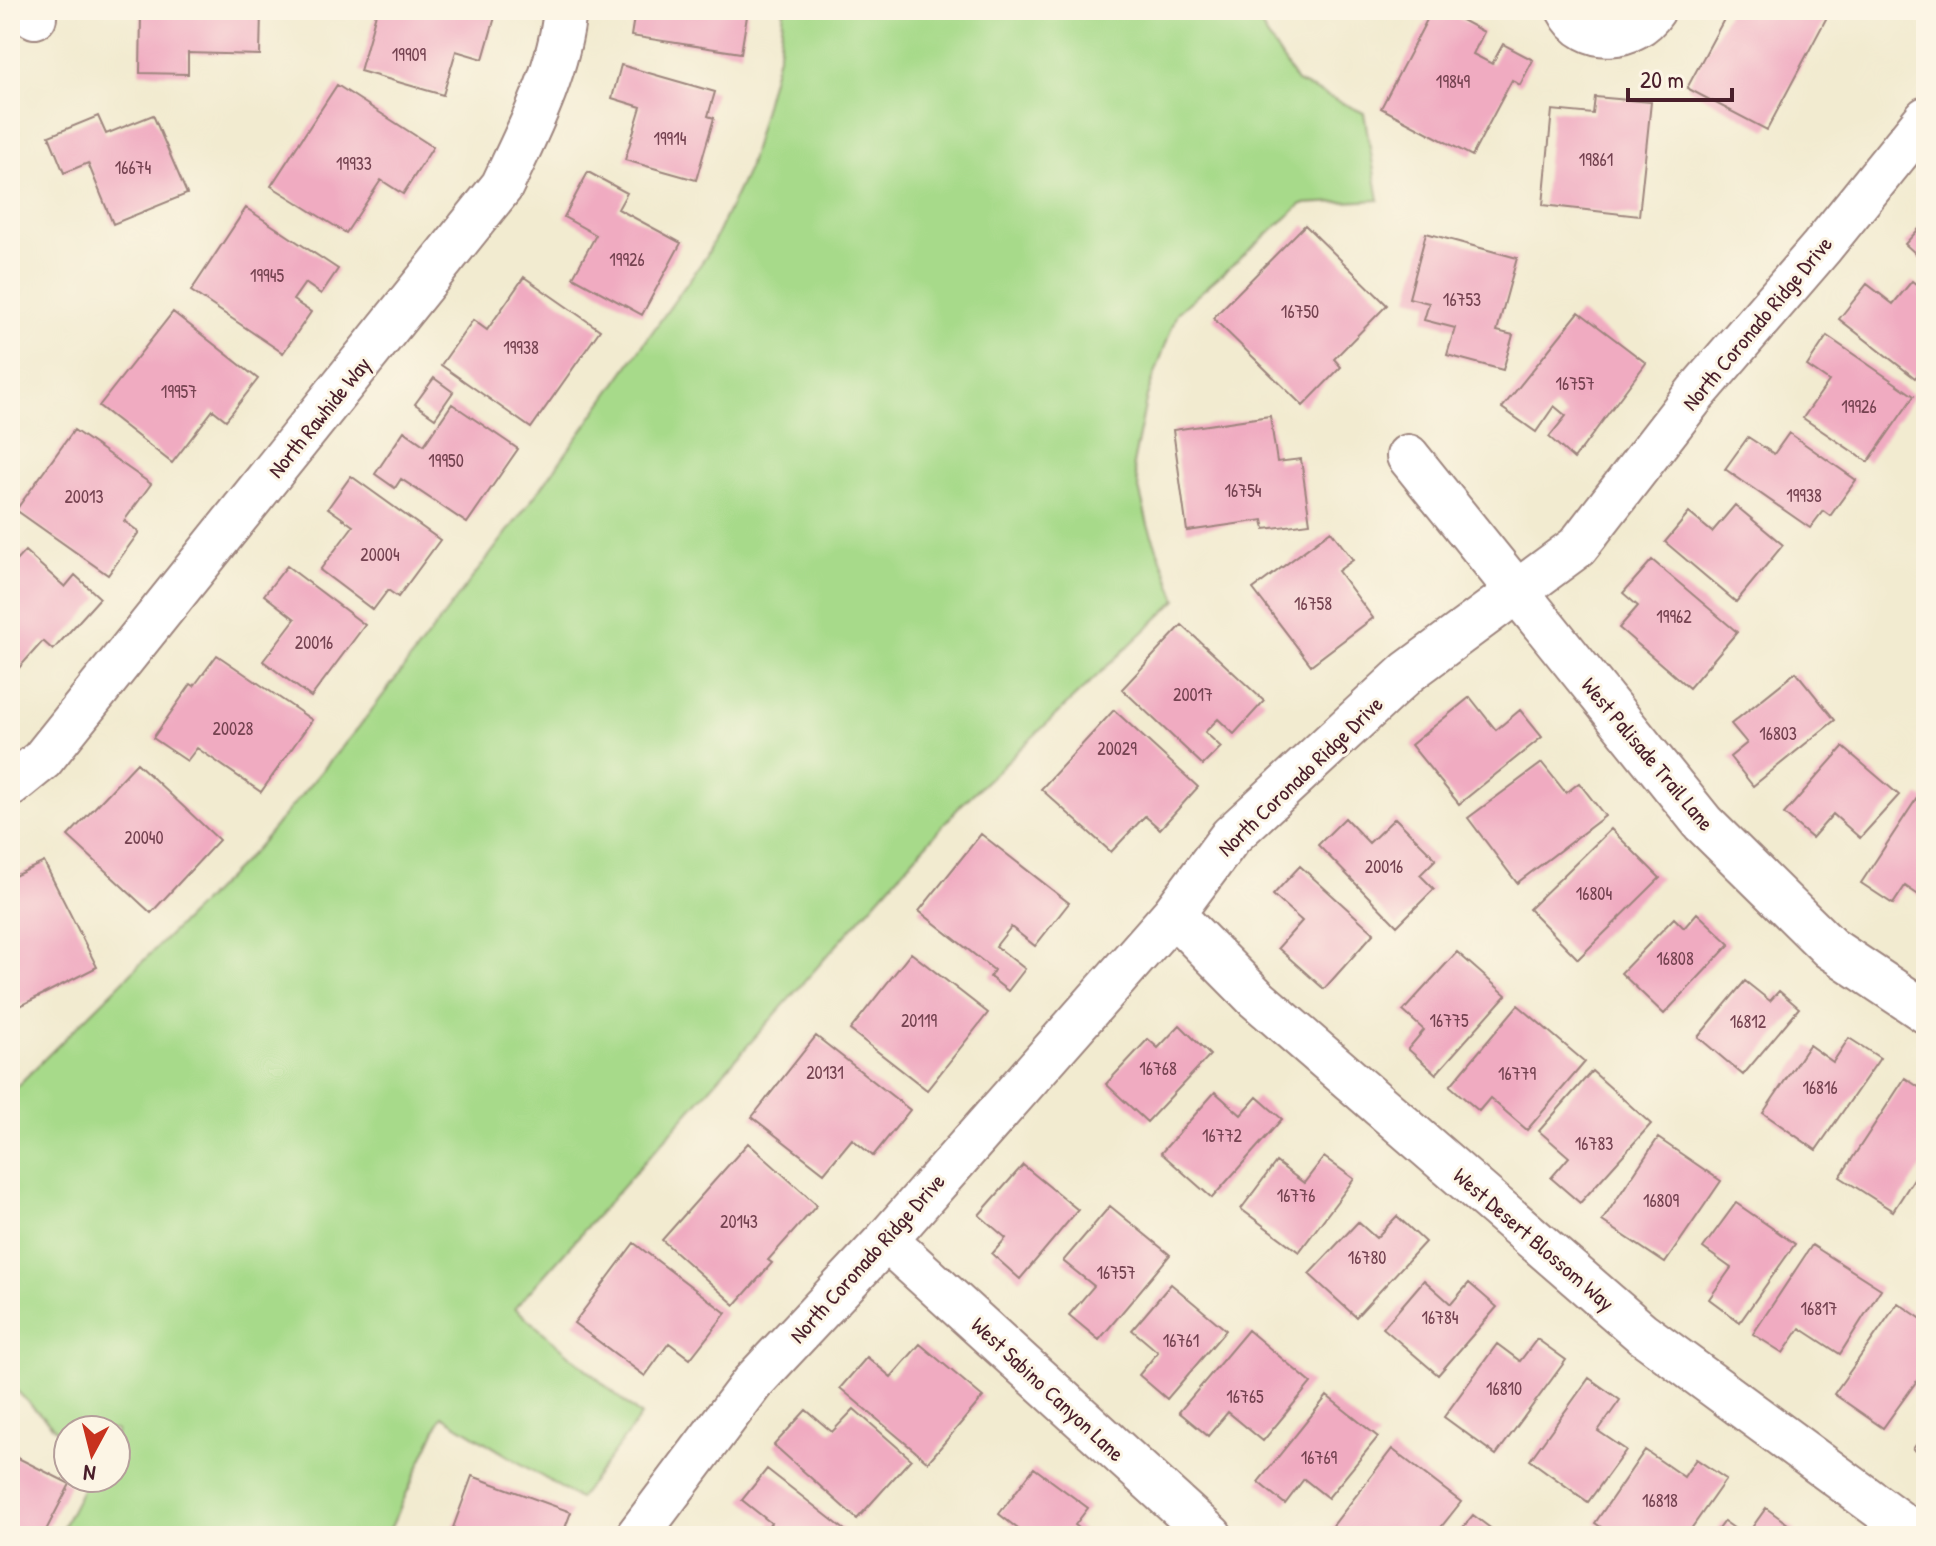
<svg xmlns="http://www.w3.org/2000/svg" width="1936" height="1546" font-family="'Patrick Hand',sans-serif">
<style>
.green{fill:#a7da8a;stroke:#787c5a;stroke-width:2}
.building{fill:#f0abc1}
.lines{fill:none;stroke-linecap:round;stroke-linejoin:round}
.street-casing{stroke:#9e857e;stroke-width:46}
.street{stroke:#fff;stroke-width:42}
.labels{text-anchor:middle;stroke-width:6;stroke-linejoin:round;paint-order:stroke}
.number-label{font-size:18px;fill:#744250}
.street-label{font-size:22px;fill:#4a1f2b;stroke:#fcf5e5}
</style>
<rect width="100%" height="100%" fill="#fcf5e5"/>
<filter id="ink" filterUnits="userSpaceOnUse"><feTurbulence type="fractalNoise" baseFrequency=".0125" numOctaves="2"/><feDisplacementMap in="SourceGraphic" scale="16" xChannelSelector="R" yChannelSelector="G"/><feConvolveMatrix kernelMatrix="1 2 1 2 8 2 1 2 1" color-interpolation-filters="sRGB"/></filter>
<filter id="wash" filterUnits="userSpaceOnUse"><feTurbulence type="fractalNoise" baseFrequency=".006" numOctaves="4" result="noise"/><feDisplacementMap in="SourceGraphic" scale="32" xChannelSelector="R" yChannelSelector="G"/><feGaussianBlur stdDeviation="1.8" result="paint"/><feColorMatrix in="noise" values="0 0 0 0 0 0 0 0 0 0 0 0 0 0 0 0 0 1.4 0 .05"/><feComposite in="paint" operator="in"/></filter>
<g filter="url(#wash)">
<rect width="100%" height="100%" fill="#f2ebd0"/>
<path class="green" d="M 784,10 L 1255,10 L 1263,29 L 1297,82 L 1364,113 L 1379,200 L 1302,204 L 1177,313 L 1147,396 L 1133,464 L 1148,525 L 1177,600 L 961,805 L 515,1308 L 641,1416 L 579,1499 L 442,1416 L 387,1536 L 58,1536 L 88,1478 L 116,1478 L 116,1430 L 68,1430 L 68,1442 L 10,1384 L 10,1093 L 254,851 L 358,728 L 547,480 L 707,255 L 748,169 L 779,52 Z"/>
<g id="blocks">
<path class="building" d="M 171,10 L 261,10 L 260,55 L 188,53 L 188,74 L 140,73 L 141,14 L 171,14 Z
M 377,10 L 497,10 L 483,59 L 456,51 L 443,95 L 360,71 Z
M 658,10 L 748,10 L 741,53 L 631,36 L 635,11 L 658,14 Z
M 1432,10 L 1443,10 L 1484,32 L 1473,54 L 1492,64 L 1503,44 L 1533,60 L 1520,85 L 1512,80 L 1472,156 L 1381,108 Z
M 1729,10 L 1812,10 L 1827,17 L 1767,130 L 1687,88 Z
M 621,65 L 715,92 L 708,116 L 714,118 L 696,180 L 625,160 L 641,107 L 612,98 Z
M 337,85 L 433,147 L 403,194 L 381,180 L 346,233 L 271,186 Z
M 1595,97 L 1651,102 L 1639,216 L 1543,205 L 1552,110 L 1593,114 Z
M 153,115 L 187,194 L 113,224 L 88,163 L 64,173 L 49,136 L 98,116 L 106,134 Z
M 588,172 L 627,193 L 618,209 L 681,243 L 642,315 L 573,277 L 596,235 L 564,217 Z
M 246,208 L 338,269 L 321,294 L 305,283 L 293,300 L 311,312 L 283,353 L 191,291 Z
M 1926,221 L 1926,263 L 1905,244 Z
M 1305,225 L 1387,305 L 1334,359 L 1341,367 L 1303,406 L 1213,318 Z
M 1426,233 L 1517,258 L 1497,331 L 1513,335 L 1503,370 L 1447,355 L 1455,328 L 1424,320 L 1429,303 L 1409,298 Z
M 524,277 L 600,330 L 531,428 L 441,365 L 473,320 L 487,330 Z
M 1912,281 L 1926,292 L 1926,364 L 1915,378 L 1839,319 L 1867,284 L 1893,304 Z
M 173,312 L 258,379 L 226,420 L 213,410 L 172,463 L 99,406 Z
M 1579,312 L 1646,363 L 1574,459 L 1549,437 L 1566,416 L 1554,406 L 1536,432 L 1502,408 Z
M 1827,336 L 1914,396 L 1868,462 L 1803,418 L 1829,381 L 1807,366 Z
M 434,378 L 453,392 L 435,418 L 415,404 Z
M 452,404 L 518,449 L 467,523 L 401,479 L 395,488 L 375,474 L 404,431 L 424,445 Z
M 1270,416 L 1277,462 L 1301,459 L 1310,523 L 1265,529 L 1263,520 L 1187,531 L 1173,430 Z
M 74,430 L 151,484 L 124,521 L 139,532 L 108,575 L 16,510 Z
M 1789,433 L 1856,480 L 1830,516 L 1823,511 L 1810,528 L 1725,469 L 1748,437 L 1774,454 Z
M 351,476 L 440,540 L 398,597 L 388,590 L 373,610 L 320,570 L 353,526 L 328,508 Z
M 1735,505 L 1783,545 L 1736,602 L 1665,542 L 1689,513 L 1712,532 Z
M 1331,531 L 1353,560 L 1338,571 L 1373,618 L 1311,665 L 1253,589 Z
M 25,551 L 65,587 L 75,575 L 100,598 L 53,650 L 43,641 L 10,678 L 10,558 L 15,562 Z
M 1652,560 L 1737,632 L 1689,688 L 1619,628 L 1638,606 L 1623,593 Z
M 287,566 L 365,625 L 311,697 L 263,661 L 295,619 L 264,595 Z
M 1182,625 L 1264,701 L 1234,734 L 1218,719 L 1205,732 L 1221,747 L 1203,765 L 1122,689 Z
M 217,655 L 312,720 L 261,792 L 197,748 L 187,761 L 153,738 L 191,684 L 194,686 Z
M 1796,672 L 1835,720 L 1753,786 L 1730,757 L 1747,743 L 1731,724 Z
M 1470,697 L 1496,730 L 1520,710 L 1542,737 L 1459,804 L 1411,745 Z
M 1114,710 L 1198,787 L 1160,829 L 1145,816 L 1111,852 L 1041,789 Z
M 1843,747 L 1899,795 L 1860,838 L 1833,814 L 1812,838 L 1784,814 Z
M 137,763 L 219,840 L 151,913 L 68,836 Z
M 1542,763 L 1566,793 L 1579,783 L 1605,816 L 1517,883 L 1468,818 Z
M 1919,795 L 1926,800 L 1926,900 L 1905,886 L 1893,904 L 1861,883 Z
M 1345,818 L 1369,843 L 1395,818 L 1436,859 L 1420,875 L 1434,889 L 1397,926 L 1318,845 Z
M 1611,829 L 1660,878 L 1578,959 L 1529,909 Z
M 981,834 L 1069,903 L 1035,946 L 1011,927 L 996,946 L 1025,969 L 1008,991 L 990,977 L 994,970 L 919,911 Z
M 44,862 L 97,967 L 10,1011 L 10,878 Z
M 1300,866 L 1374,933 L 1324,989 L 1278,948 L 1302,921 L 1273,895 Z
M 1697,913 L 1730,944 L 1664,1014 L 1621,973 L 1674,918 L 1684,928 Z
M 1457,952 L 1506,995 L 1436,1074 L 1408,1049 L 1424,1030 L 1403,1011 Z
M 911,953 L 988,1013 L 927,1090 L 850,1030 Z
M 1745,981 L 1770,1001 L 1779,991 L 1799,1008 L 1743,1075 L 1698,1037 Z
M 1518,1005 L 1585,1062 L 1527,1130 L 1490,1098 L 1479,1111 L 1450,1086 Z
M 1180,1025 L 1210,1055 L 1147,1122 L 1106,1084 L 1148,1039 L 1158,1048 Z
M 816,1036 L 910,1110 L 873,1156 L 852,1139 L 824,1173 L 752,1117 Z
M 1849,1038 L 1880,1058 L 1816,1150 L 1763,1113 L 1809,1045 L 1833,1062 Z
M 1592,1071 L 1651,1124 L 1580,1203 L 1551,1178 L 1569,1157 L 1539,1131 Z
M 1905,1078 L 1926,1092 L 1926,1114 L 1920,1123 L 1926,1127 L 1926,1160 L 1893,1211 L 1840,1177 Z
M 1215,1092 L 1241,1115 L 1257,1097 L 1282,1119 L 1212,1198 L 1161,1153 Z
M 1658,1138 L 1721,1181 L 1665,1263 L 1602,1221 Z
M 748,1143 L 817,1205 L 768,1260 L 772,1263 L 735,1305 L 662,1240 Z
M 1324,1157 L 1354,1179 L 1299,1252 L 1241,1209 L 1276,1162 L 1304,1183 Z
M 1023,1165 L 1078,1210 L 1020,1279 L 992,1254 L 1006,1238 L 979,1215 Z
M 1736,1203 L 1795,1244 L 1740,1322 L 1709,1299 L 1731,1268 L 1703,1248 Z
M 1110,1206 L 1170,1255 L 1099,1340 L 1069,1315 L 1094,1286 L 1063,1261 Z
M 1397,1216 L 1425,1242 L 1356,1317 L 1309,1274 L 1358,1222 L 1376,1238 Z
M 634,1243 L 726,1313 L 690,1359 L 669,1343 L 645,1376 L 574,1323 Z
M 1812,1245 L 1881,1289 L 1840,1354 L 1800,1328 L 1783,1353 L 1753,1334 Z
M 1424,1280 L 1451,1304 L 1469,1283 L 1497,1307 L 1438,1375 L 1383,1328 Z
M 1171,1284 L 1226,1330 L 1167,1399 L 1139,1375 L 1158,1352 L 1132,1330 Z
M 1898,1303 L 1926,1322 L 1926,1368 L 1883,1428 L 1834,1394 Z
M 1248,1330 L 1311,1383 L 1263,1441 L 1228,1412 L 1208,1436 L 1179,1412 Z
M 1537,1339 L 1566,1360 L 1496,1455 L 1444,1417 L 1497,1344 L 1520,1361 Z
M 920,1344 L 983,1397 L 928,1462 L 840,1388 L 867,1357 L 891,1377 Z
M 1589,1378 L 1620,1400 L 1598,1431 L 1626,1450 L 1588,1502 L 1530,1460 Z
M 1327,1396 L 1378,1437 L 1328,1498 L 1304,1479 L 1285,1504 L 1258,1482 Z
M 854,1409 L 911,1459 L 857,1519 L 774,1445 L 806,1410 L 832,1432 Z
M 1926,1431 L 1926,1458 L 1913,1449 Z
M 1392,1449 L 1461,1502 L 1434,1536 L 1325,1536 Z
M 1645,1450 L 1684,1477 L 1696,1459 L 1726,1479 L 1686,1536 L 1614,1536 L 1595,1523 Z
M 10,1454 L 70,1484 L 43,1536 L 10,1536 Z
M 1034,1468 L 1088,1508 L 1075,1525 L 1090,1536 L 1027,1536 L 999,1514 Z
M 767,1469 L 850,1534 L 848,1536 L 761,1536 L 771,1523 L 742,1500 Z
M 472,1476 L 571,1512 L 562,1536 L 450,1536 Z
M 1766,1508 L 1796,1530 L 1792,1536 L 1746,1536 Z
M 1473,1515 L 1501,1536 L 1456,1536 Z
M 1724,1521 L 1745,1536 L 1713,1536 Z"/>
</g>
</g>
<g filter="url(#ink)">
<use href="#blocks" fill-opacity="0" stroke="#9e857e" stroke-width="2"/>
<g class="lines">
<g class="street-casing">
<path id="street" d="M 24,10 L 35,17
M 1568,10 C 1586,46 1634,40 1654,10
M 1408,456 L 1703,823 L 1830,948 L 1926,1012
M 10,786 L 42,760 L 502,186 C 528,131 559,72 565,10
M 1173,914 L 1257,999 L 1642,1333 L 1918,1536
M 886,1240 L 1211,1536
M 637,1536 L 752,1383 L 886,1240 L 1173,914 L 1231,836 L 1408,672 L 1577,547 L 1696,393 L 1821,248 L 1926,118"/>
</g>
<use href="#street" class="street"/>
</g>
</g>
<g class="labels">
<g class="number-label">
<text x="409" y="61">19909</text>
<text x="1453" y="88">19849</text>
<text x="670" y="145">19914</text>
<text x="1596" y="166">19861</text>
<text x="354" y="170">19933</text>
<text x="133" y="174">16674</text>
<text x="627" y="266">19926</text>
<text x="267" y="282">19945</text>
<text x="1462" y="306">16753</text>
<text x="1300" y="318">16750</text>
<text x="521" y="354">19938</text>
<text x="1575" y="390">16757</text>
<text x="179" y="398">19957</text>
<text x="1859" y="413">19926</text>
<text x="446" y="467">19950</text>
<text x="1243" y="497">16754</text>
<text x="1804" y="502">19938</text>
<text x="84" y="503">20013</text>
<text x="380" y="561">20004</text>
<text x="1313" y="610">16758</text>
<text x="1674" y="623">19962</text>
<text x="314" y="649">20016</text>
<text x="1193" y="701">20017</text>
<text x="233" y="735">20028</text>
<text x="1778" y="740">16803</text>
<text x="1117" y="755">20029</text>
<text x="144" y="844">20040</text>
<text x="1384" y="873">20016</text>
<text x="1594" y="900">16804</text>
<text x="1675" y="965">16808</text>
<text x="919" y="1027">20119</text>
<text x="1449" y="1027">16775</text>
<text x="1748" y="1028">16812</text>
<text x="1158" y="1075">16768</text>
<text x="825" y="1079">20131</text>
<text x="1517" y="1080">16779</text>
<text x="1820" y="1094">16816</text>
<text x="1222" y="1142">16772</text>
<text x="1594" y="1150">16783</text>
<text x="1296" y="1202">16776</text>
<text x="1661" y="1207">16809</text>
<text x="739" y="1228">20143</text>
<text x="1367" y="1264">16780</text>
<text x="1116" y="1279">16757</text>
<text x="1819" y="1315">16817</text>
<text x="1440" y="1324">16784</text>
<text x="1181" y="1347">16761</text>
<text x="1504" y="1395">16810</text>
<text x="1245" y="1403">16765</text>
<text x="1319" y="1464">16769</text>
<text x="1660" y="1507">16818</text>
</g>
<g class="street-label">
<text transform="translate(1757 323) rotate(-50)" y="8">North Coronado Ridge Drive</text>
<text transform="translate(319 417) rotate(-51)" y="8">North Rawhide Way</text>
<text transform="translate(1648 754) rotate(50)" y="8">West Palisade Trail Lane</text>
<text transform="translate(1300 776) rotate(-44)" y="8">North Coronado Ridge Drive</text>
<text transform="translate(1534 1239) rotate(41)" y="8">West Desert Blossom Way</text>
<text transform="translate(867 1258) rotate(-48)" y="8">North Coronado Ridge Drive</text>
<text transform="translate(1048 1389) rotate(43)" y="8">West Sabino Canyon Lane</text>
</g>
</g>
<rect width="1936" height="1546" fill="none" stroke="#fcf5e5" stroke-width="40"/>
<g transform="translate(92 1454) rotate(187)"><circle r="38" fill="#fcf5e5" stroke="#b59f9b" stroke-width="2"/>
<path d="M0-6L14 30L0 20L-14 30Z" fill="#c8321e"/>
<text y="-12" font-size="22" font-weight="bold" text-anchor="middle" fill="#4a1f2b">N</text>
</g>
<path d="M1628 88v12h104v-12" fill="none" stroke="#4a1f2b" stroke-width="4"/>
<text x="1640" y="88" font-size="24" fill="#4a1f2b" stroke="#fcf5e5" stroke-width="6" paint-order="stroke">20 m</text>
</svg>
